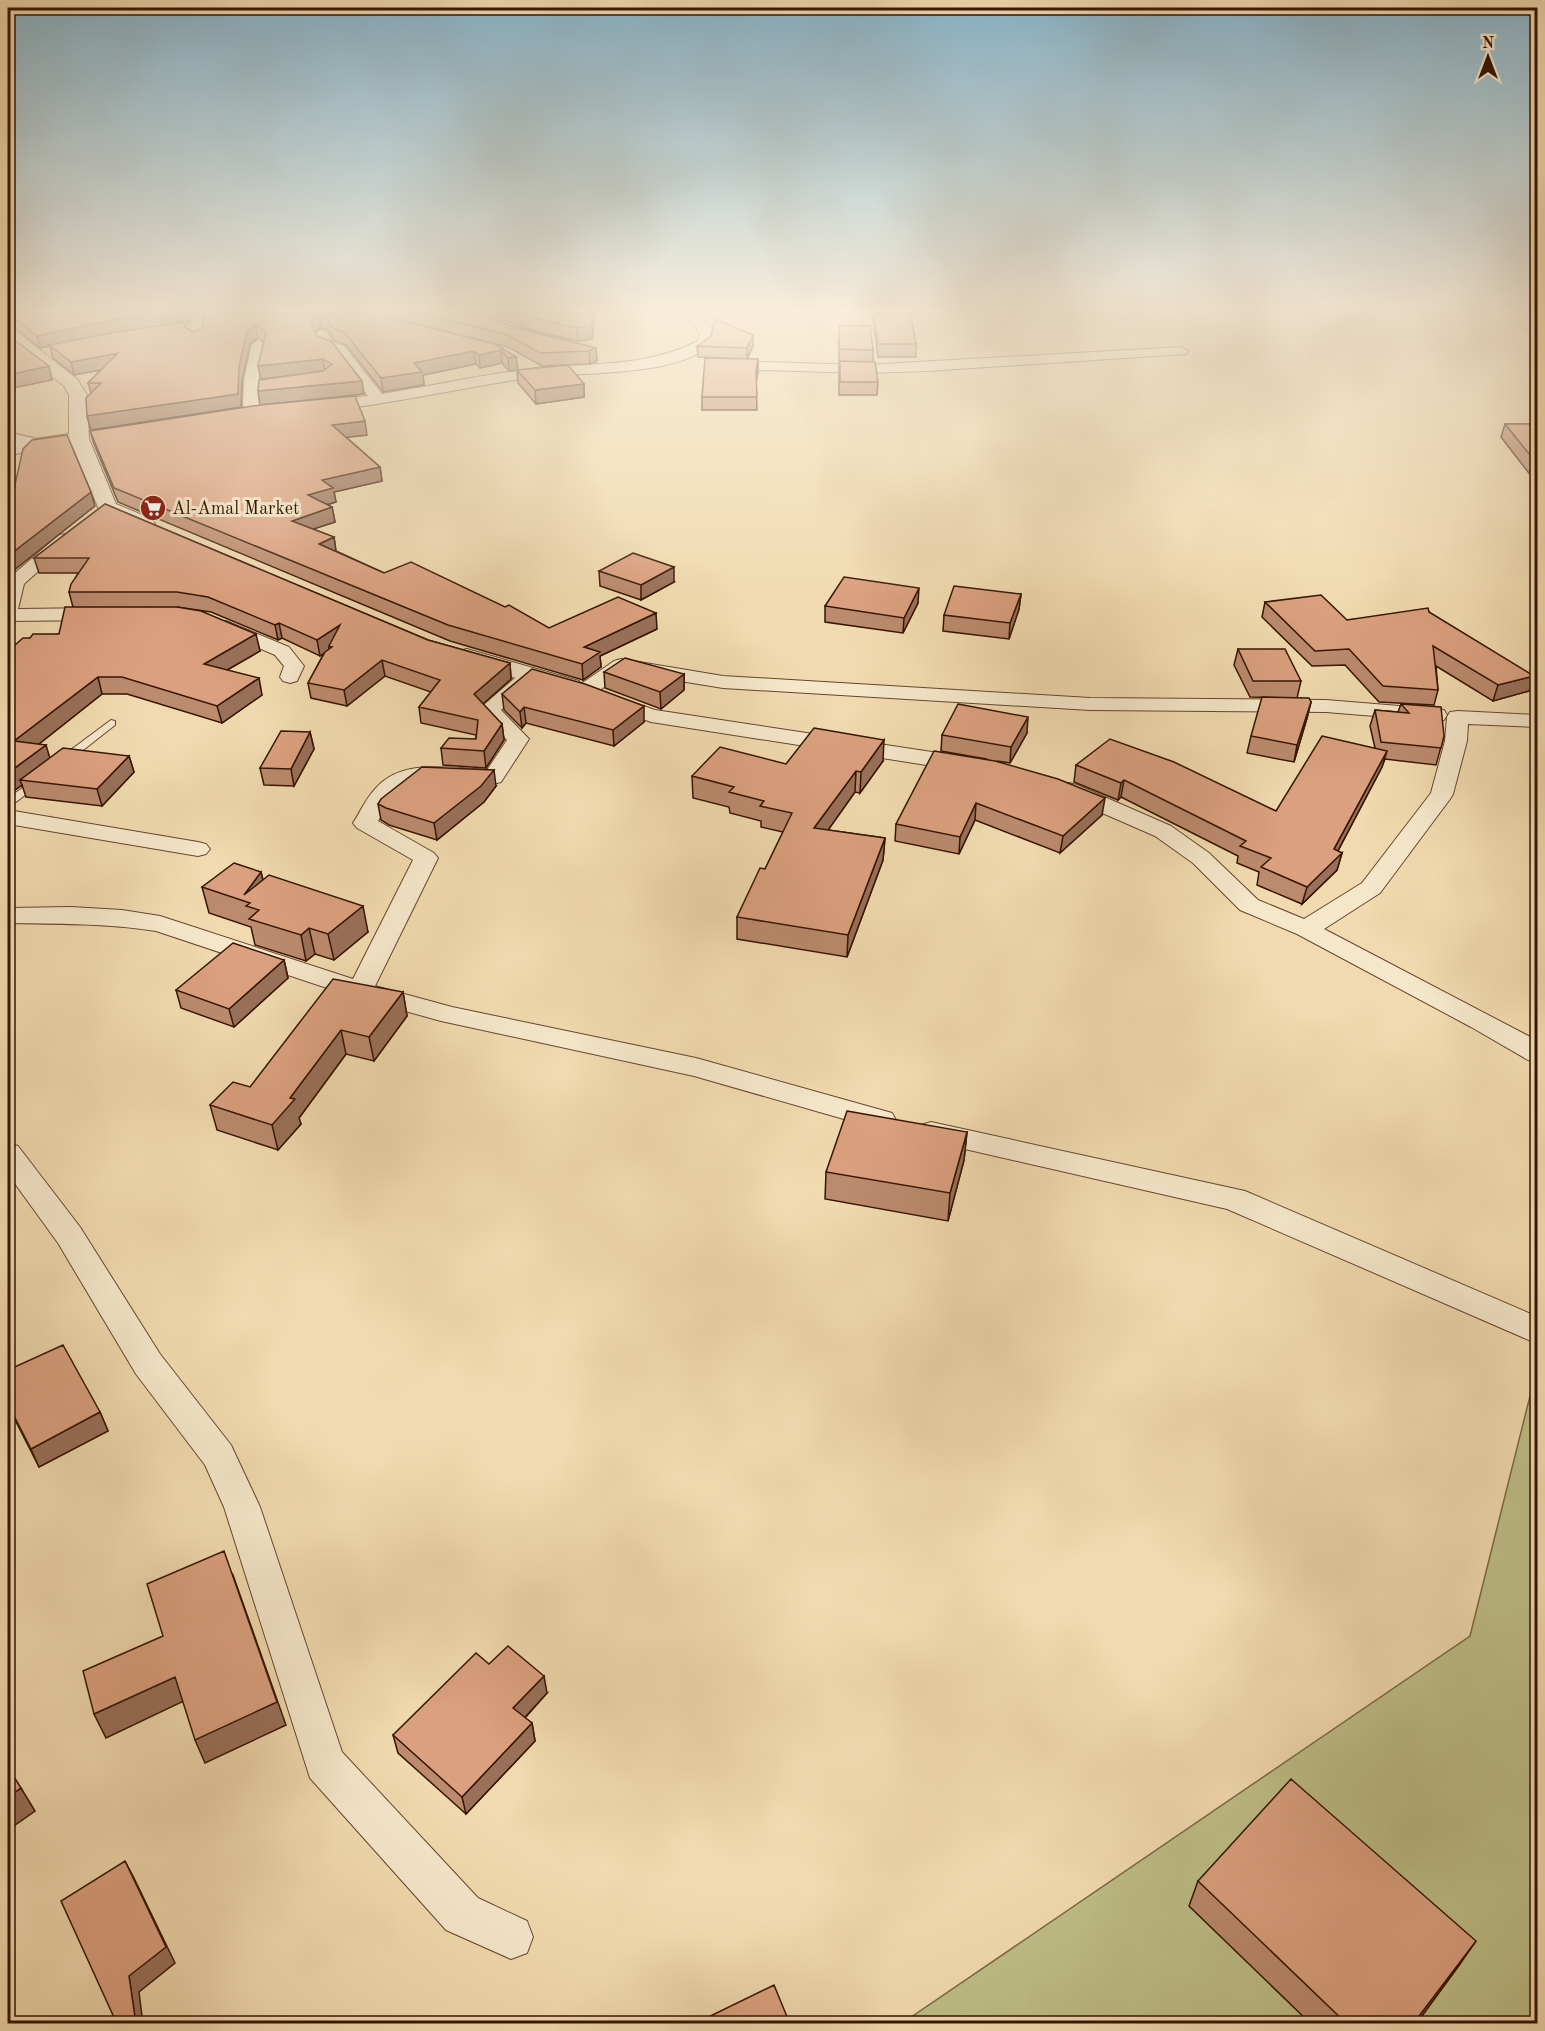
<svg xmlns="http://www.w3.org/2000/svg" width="1545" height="2031" font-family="'Old Standard TT',serif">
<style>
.green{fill:#bebe87;stroke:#7a6a44;stroke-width:1.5}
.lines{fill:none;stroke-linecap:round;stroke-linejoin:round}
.service-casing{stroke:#64462d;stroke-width:2}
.minor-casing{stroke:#64462d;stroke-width:2}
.tertiary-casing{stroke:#64462d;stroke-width:2}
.service{fill:#f6e7cb;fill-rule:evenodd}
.minor{fill:#f6e7cb;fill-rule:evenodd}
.tertiary{fill:#f6e7cb;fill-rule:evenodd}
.wall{fill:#bc8a6d;stroke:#351502;stroke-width:1.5}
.shaded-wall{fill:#997059;stroke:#351502;stroke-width:1.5}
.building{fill:#dba07f;stroke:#351502;stroke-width:1.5}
.labels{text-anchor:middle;stroke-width:6;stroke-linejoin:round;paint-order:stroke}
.far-poi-label{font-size:18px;fill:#351502;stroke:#f6e7cb;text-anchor:start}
</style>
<rect width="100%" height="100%" fill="#f1daaf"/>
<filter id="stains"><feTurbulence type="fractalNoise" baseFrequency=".00333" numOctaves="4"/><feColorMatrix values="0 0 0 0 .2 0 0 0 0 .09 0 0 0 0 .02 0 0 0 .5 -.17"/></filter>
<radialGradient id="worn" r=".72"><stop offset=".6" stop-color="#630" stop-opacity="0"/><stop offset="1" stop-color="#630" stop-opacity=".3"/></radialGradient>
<path class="green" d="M 1501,313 L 1537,313 L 1537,337 Z
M 1537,1368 L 1537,2023 L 901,2024 L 1470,1636 Z"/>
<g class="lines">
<g class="service-casing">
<path id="service" d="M 111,720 L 115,721 L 115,725 L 68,762 L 60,762 L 60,758 Z
M 37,778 L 41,779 L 41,783 L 12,805 L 8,806 L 8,798 Z"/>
</g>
<g class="minor-casing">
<path id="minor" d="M 193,313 L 207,313 L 203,339 L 196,343 L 189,339 Z
M 682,313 L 696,313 L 714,332 L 711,343 C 683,377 576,372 534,377 C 471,386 410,400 348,408 L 321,411 L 313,406 L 321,401 L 368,396 L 334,352 L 321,348 L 314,334 L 316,331 L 326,331 L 332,342 L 344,346 L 382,394 C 433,386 485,374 536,368 C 593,362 645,368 698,341 L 700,333 Z
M 259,340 L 266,344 L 258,382 L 294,378 L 301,382 L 294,386 L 259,391 L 259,406 L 251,411 L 243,406 L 244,380 L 252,344 Z
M 1181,347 L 1188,351 L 1186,354 L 927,371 L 865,373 L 724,369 L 717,365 L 724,361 L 865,365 Z
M 8,432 L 33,438 L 35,441 L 27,446 L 8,442 Z
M 65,534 L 71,535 L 74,539 L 24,584 L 18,609 L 99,608 L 106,610 L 109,614 L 106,618 L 99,620 L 8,621 L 8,579 L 59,535 Z
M 226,621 L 289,647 L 304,666 L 297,681 L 290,683 L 283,681 L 280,677 L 284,666 L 275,655 L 219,631 L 216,627 L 219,623 Z
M 621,659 L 723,676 L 1090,698 L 1326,700 L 1436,709 L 1444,710 L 1447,715 L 1444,720 L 1436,721 L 1326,712 L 1090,710 L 723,688 L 625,672 C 611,681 595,699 578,694 L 575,690 L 578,686 L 614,661 Z
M 530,669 L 537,671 L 540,675 L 501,710 L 529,739 L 501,782 L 493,784 C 462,782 416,770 393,796 C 386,803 383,813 378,821 L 434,853 L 438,858 L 375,986 L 452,1007 L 696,1058 L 892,1113 L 896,1120 L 892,1127 L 882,1130 L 694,1076 L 441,1021 L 351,996 L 156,931 C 106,923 58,924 8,923 L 8,908 L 71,907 L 122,910 L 160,916 L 353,979 L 413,860 L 357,828 L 353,823 C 361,811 366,798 376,788 C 402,758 452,768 487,770 L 507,740 L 478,710 L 523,671 Z
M 611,695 L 655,710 L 965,757 L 973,759 L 976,764 L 973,769 L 965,771 L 651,722 L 604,705 L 601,701 L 604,697 Z
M 1458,711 L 1538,715 L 1538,727 L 1468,724 L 1467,741 L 1453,794 L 1450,799 L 1380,893 L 1324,929 L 1538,1041 L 1538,1063 L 1528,1060 L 1471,1027 L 1297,934 L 1240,910 L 1193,863 L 1155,836 L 1061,795 L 1058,790 L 1061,785 L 1069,783 L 1077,785 L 1171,826 L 1209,853 L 1258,900 L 1304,919 L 1362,883 L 1431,793 L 1445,741 L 1447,717 L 1450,712 Z
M 8,810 L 198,842 L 206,844 L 210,849 L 206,854 L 198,856 L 8,824 Z
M 931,1122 L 1245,1191 L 1538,1317 L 1538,1344 L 1227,1209 L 921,1139 L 916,1132 L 921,1125 Z
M 8,1143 L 18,1146 L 80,1227 L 160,1354 L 231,1445 L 260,1507 L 342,1752 L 478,1898 L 527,1921 L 533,1937 L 527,1953 L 511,1959 L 446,1930 L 310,1778 L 224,1507 L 205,1465 L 136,1374 L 58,1243 L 8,1174 Z"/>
</g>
<g class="tertiary-casing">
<path id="tertiary" d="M 8,329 L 14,330 L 77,379 L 87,395 L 89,439 L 116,504 L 152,519 L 155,524 L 152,529 C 135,533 115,519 100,512 L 72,445 L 8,455 L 8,443 L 69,434 L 69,395 L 64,386 L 8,342 Z
M 467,649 L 579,681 L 583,686 L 579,691 L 570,694 L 458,661 L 455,656 L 458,651 Z"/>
</g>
<use href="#service" class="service"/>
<use href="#minor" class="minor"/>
<use href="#tertiary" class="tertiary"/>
</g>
<path class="wall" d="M 8,313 L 191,313 L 189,324 L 185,323 L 186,328 L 194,332 L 203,327 L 204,313 L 477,313 L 513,327 L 596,348 L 597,361 L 590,364 L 542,366 L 508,347 L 396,319 L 495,344 L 516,357 L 518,370 L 584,384 L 584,397 L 536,404 L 518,383 L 517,370 L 509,371 L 502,363 L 480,368 L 476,364 L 423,375 L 424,385 L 383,392 L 346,345 L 334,340 L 328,330 L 321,328 L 315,332 L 317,336 L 364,394 L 260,405 L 258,391 L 261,379 L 258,366 L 264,342 L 258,338 L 250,344 L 242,380 L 241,407 L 91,430 L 87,416 L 91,393 L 88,383 L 101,370 L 74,375 L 53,358 L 50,346 L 40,348 L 15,328 L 8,327 Z
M 485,313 L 595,313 L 592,339 L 578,341 L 530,330 Z
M 872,313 L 910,313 L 916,344 L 916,357 L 878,357 Z
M 753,335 L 753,346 L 747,359 L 698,357 L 697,346 Z
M 839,339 L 873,350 L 873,362 L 878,382 L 877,395 L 839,395 Z
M 758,359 L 758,372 L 756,382 L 757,410 L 702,410 L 702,397 Z
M 1505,424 L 1538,424 L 1538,481 L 1535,481 L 1501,437 Z
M 90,431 L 367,435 L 346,437 L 380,467 L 382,481 L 334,492 L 336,502 L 327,505 L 332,507 L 335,522 L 313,529 L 334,537 L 336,551 L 384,573 L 549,628 L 657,629 L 600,656 L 601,667 L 583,680 L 450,641 L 118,502 L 94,444 Z
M 105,504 L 428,640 L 510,663 L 511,679 L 483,704 L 502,724 L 504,740 L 486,768 L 443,765 L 441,748 L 476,739 L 476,735 L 421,723 L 419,707 L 431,692 L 385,676 L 347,706 L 311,698 L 308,683 L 324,653 L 320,656 L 282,638 L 278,640 L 211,612 L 177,607 L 260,651 L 227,670 L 262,695 L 222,723 L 127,694 L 102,694 L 39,744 L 50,758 L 129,756 L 134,772 L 102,806 L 26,797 L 22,785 L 8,795 L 8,651 L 30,638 L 59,634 L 73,607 L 69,592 L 78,573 L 39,573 L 34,558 Z
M 599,571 L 674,582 L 641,600 L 600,586 Z
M 1021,594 L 1019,609 L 1009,639 L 943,631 L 944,615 Z
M 1265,602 L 1347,620 L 1429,612 L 1529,691 L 1493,701 L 1436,666 L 1438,690 L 1434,705 L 1379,702 L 1345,665 L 1312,666 L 1262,617 Z
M 918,603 L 903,633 L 825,622 L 825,606 Z
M 1537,607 L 1538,607 L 1538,626 L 1532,623 Z
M 1238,649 L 1301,681 L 1297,698 L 1250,697 L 1234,665 Z
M 604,672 L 684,674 L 684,690 L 661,709 L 605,688 Z
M 502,694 L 644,722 L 614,746 L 526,723 L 522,728 L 504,710 Z
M 1311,702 L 1307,718 L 1294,762 L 1247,753 L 1251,736 Z
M 1401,704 L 1444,736 L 1436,765 L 1385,759 L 1382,767 L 1338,851 L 1342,853 L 1337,870 L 1302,904 L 1257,885 L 1259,872 L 1237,863 L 1238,856 L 1121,797 L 1118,800 L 1074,782 L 1076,765 L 1276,811 L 1375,748 L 1370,726 L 1375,710 L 1398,712 Z
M 310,732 L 314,749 L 294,786 L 264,785 L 260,768 Z
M 1027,733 L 1010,763 L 997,761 L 1102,815 L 1060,853 L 975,820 L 959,854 L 895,841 L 896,824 L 986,759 L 941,751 L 942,735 Z
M 883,761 L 860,793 L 855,792 L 828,830 L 885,838 L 883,860 L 847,957 L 737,939 L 737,917 L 765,869 L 783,832 L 761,827 L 761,821 L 730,813 L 729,807 L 693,798 L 692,776 L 786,764 Z
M 496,786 L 484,802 L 437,840 L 389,825 L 381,820 L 378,804 Z
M 261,872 L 263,880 L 368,932 L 334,960 L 315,954 L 306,961 L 255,945 L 251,927 L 209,913 L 202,887 Z
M 284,960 L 288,978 L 234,1027 L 181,1008 L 176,990 Z
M 403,992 L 407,1016 L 374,1061 L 346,1054 L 299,1118 L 301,1124 L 278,1150 L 217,1130 L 210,1105 L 250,1087 Z
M 967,1132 L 964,1160 L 948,1221 L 825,1199 L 826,1172 Z
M 8,1370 L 100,1412 L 108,1431 L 39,1467 L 8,1406 Z
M 547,1693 L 525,1718 L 532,1723 L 535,1741 L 466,1814 L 398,1753 L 393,1735 Z
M 1198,1881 L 1460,1964 L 1416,2024 L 1311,2024 L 1189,1906 Z"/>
<path class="shaded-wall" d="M 163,313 L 181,313 L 183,323 L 120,332 L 40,348 L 37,336 L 117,319 Z
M 187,313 L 191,313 L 189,324 Z
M 386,313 L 395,313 L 396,319 L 388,324 Z
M 593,313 L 595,313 L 592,339 L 578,341 L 577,328 Z
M 319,315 L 321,328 L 312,333 L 310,321 Z
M 255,325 L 258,338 L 250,344 L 242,380 L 241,407 L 91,430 L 87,416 L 239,366 L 247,331 Z
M 753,335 L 753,346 L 747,359 L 747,348 Z
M 596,348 L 597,361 L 590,364 L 589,351 Z
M 501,350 L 502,363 L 480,368 L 479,355 Z
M 474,351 L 476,364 L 423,375 L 424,385 L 383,392 L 381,378 L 414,363 Z
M 118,353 L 122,366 L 74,375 L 71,362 Z
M 516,357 L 518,370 L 509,371 L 508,358 Z
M 323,359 L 325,372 L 261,379 L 258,366 Z
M 758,359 L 758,372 L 756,383 L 756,371 Z
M 49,366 L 52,380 L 8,389 L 8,375 Z
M 362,381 L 364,394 L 260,405 L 258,391 Z
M 584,384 L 584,397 L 536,404 L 535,390 Z
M 365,421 L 367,435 L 334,439 L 332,425 Z
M 380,467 L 382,481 L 334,492 L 336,502 L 311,509 L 308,495 L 322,480 Z
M 91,492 L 95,506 L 8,575 L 8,556 Z
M 332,507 L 335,522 L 295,535 L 292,521 Z
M 334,537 L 336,552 L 319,544 Z
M 674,567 L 674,582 L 641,600 L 641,585 Z
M 919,588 L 918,603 L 903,633 L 904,618 Z
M 1021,594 L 1019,609 L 1009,639 L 1010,623 Z
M 656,613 L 657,629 L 600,656 L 601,667 L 583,680 L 582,664 L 584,647 Z
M 279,623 L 282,638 L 278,640 L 275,625 Z
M 340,625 L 332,647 L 329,646 L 329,650 L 320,656 L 317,640 Z
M 256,634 L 260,651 L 208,681 L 204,664 Z
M 382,660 L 385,676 L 347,706 L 344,690 Z
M 510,663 L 511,679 L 476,710 L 474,694 Z
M 684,674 L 684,690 L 661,709 L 660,692 Z
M 1534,676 L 1529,691 L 1493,701 L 1498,685 Z
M 98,677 L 102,694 L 20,759 L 14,741 Z
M 259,678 L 262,695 L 222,723 L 217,706 Z
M 1311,702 L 1307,718 L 1294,762 L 1297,745 Z
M 644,706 L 644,722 L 614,746 L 613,730 Z
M 524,707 L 526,723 L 522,728 L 520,712 Z
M 1028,717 L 1027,733 L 1010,763 L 1011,747 Z
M 502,724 L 504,740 L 486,768 L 484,751 Z
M 310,732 L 314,749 L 294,786 L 291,769 Z
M 884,740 L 883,761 L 860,793 L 861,772 Z
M 46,745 L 51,762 L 20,780 L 22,785 L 8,795 L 8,773 Z
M 1387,751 L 1382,767 L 1332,862 L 1342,853 L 1337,870 L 1302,904 L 1307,887 L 1334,849 Z
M 129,756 L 134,772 L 102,806 L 97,789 Z
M 494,770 L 496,786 L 484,802 L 437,840 L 434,823 Z
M 856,771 L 855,792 L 814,850 L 814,828 Z
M 1124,780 L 1121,797 L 1118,800 L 1121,783 Z
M 1105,798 L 1102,815 L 1060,853 L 1063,836 Z
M 976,803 L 975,820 L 959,854 L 960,837 Z
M 885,838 L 883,860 L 847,957 L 848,935 Z
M 261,872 L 267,898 L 250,903 L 244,895 Z
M 363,906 L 368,932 L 334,960 L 328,934 Z
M 309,928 L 315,954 L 306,961 L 301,935 Z
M 284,960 L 288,978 L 234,1027 L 229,1009 Z
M 403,992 L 407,1016 L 374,1061 L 369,1037 Z
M 341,1030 L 346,1054 L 299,1118 L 301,1124 L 278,1150 L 272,1125 L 290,1098 Z
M 967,1132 L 964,1160 L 948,1221 L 950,1193 Z
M 100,1412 L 108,1431 L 39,1467 L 31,1449 Z
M 233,1575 L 286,1725 L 205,1763 L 195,1740 Z
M 544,1676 L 547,1693 L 517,1726 L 513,1708 Z
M 175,1677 L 186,1700 L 106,1738 L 94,1714 Z
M 532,1723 L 535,1741 L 466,1814 L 462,1797 Z
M 21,1788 L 35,1811 L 8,1830 L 8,1797 Z
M 125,1861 L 134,1878 L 175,1963 L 139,1992 L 143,2024 L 136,2024 L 129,1976 Z
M 1476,1941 L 1460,1964 L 1416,2024 L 1413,2024 Z"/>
<path class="building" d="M 8,313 L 163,313 L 117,319 L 37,336 L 12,316 L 8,315 Z
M 204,313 L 387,313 L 390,318 L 495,344 L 516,357 L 508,358 L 501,350 L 479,355 L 474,351 L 414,363 L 422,372 L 381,378 L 344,332 L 331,327 L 326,317 L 319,315 L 310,321 L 317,336 L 331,341 L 362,381 L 258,391 L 259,380 L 323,371 L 332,364 L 323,359 L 258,366 L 266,332 L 255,325 L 247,331 L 239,366 L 238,394 L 87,416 L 86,398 L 101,383 L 88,383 L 118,353 L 71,362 L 49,345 L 117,332 L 185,322 L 184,327 L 194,332 L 203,327 Z
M 419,313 L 477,313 L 513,327 L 596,348 L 589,351 L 540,353 L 506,334 Z
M 516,313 L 593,313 L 591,326 L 577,328 L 529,317 Z
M 874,313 L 910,313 L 916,344 L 878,344 Z
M 715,319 L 753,335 L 747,348 L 697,346 L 711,336 Z
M 839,326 L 870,326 L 873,350 L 839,349 Z
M 8,335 L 49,366 L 8,375 Z
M 705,358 L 758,359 L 756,371 L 757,397 L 702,397 Z
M 840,361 L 875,362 L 878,382 L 840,382 Z
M 568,365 L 584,384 L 535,390 L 517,370 Z
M 355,396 L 365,421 L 332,425 L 380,467 L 322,480 L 333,488 L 308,495 L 332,507 L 292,521 L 334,537 L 319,544 L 384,573 L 411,562 L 505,607 L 509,605 L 549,628 L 618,597 L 656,613 L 584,647 L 600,652 L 582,664 L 448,625 L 114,488 L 90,431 L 260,405 Z
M 1505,424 L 1538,424 L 1538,465 Z
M 67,435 L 91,492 L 8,556 L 8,490 L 12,498 L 23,449 L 32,440 Z
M 105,504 L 428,640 L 510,663 L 474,694 L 502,724 L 484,751 L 441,748 L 449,738 L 476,739 L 478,720 L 419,707 L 440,680 L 382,660 L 344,690 L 308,683 L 325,652 L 332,647 L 329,646 L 340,625 L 317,640 L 279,623 L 275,625 L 208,597 L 177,592 L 69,592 L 71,584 L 89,558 L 34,558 Z
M 633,553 L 674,567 L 641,585 L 599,571 Z
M 844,577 L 919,588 L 904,618 L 825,606 Z
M 954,586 L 1021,594 L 1010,623 L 944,615 Z
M 1321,595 L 1347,620 L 1428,608 L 1429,612 L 1534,676 L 1498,685 L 1433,646 L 1438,690 L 1383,686 L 1349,649 L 1315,651 L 1265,602 Z
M 65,607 L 177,607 L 201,611 L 256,634 L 204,664 L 259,678 L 217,706 L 122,677 L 98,677 L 14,741 L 46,745 L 8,773 L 8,651 L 23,638 L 30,638 L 33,634 L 59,634 Z
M 1238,649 L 1285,649 L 1301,681 L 1253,681 Z
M 625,658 L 684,674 L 660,692 L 604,672 Z
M 532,669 L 585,684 L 644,706 L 613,730 L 524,707 L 520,712 L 502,694 Z
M 1262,697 L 1309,698 L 1311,702 L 1297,745 L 1251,736 Z
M 958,704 L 1028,717 L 1011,747 L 942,735 Z
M 1401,704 L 1441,707 L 1444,736 L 1441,748 L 1381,742 L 1375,710 L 1409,713 Z
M 814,728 L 884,740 L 861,772 L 856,771 L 814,828 L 885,838 L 848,935 L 737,917 L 760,868 L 765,869 L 792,813 L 760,806 L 764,801 L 729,792 L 734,787 L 692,776 L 720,747 L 786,764 Z
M 281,731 L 310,732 L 291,769 L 260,768 Z
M 1322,736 L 1387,751 L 1334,849 L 1342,853 L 1307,887 L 1261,867 L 1271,858 L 1240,846 L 1246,841 L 1124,780 L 1121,783 L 1076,765 L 1110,739 L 1174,762 L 1276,811 Z
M 63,748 L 129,756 L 97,789 L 20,780 Z
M 934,751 L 995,761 L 1058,779 L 1105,798 L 1063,836 L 976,803 L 960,837 L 896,824 Z
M 422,767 L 494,770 L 481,786 L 434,823 L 386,808 L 378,804 L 381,799 Z
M 234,863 L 261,872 L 244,895 L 269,875 L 363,906 L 328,934 L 309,928 L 301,935 L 249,919 L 259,910 L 246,906 L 250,903 L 202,887 Z
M 233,943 L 284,960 L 229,1009 L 176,990 Z
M 333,979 L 403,992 L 369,1037 L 341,1030 L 290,1098 L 295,1099 L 272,1125 L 210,1105 L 233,1082 L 250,1087 Z
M 847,1111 L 967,1132 L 950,1193 L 826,1172 Z
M 63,1345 L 100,1412 L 31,1449 L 8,1404 L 8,1370 Z
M 224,1551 L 277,1702 L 195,1740 L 175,1677 L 94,1714 L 83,1671 L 163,1636 L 147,1584 Z
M 508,1646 L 544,1676 L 513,1708 L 532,1723 L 462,1797 L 393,1735 L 476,1653 L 489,1664 Z
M 8,1767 L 21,1788 L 8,1797 Z
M 1291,1779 L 1476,1941 L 1413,2024 L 1347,2024 L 1198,1881 Z
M 125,1861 L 166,1947 L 129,1976 L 136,2024 L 117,2024 L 61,1901 Z
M 774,1985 L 790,2024 L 694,2024 Z"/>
<linearGradient id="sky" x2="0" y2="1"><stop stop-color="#89b7ce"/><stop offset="0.52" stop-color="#f9eedb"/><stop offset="1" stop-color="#f9eedb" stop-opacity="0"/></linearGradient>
<rect width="1545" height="597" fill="url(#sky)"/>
<defs>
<g id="supermarket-disc" transform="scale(1.35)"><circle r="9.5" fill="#8f2418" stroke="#f6e7cb"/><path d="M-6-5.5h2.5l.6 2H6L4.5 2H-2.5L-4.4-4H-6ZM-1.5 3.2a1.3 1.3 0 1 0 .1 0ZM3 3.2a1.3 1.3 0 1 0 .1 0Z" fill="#fff"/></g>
</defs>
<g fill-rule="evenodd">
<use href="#supermarket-disc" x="153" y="508"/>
</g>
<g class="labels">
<g class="far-poi-label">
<text x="172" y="514">Al-Amal Market</text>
</g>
</g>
<rect width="1545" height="2031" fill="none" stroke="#f1daaf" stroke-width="30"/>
<rect x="9" y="9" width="1527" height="2013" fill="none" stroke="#351502" stroke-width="3"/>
<rect x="15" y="15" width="1515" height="2001" fill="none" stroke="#351502" stroke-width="1.5"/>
<g transform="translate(1488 57)" stroke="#f6e7cb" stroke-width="4.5" paint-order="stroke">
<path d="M0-4.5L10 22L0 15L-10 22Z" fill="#351502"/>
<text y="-9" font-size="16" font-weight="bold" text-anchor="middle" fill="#351502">N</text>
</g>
<rect width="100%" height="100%" filter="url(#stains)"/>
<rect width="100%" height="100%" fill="url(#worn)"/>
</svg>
